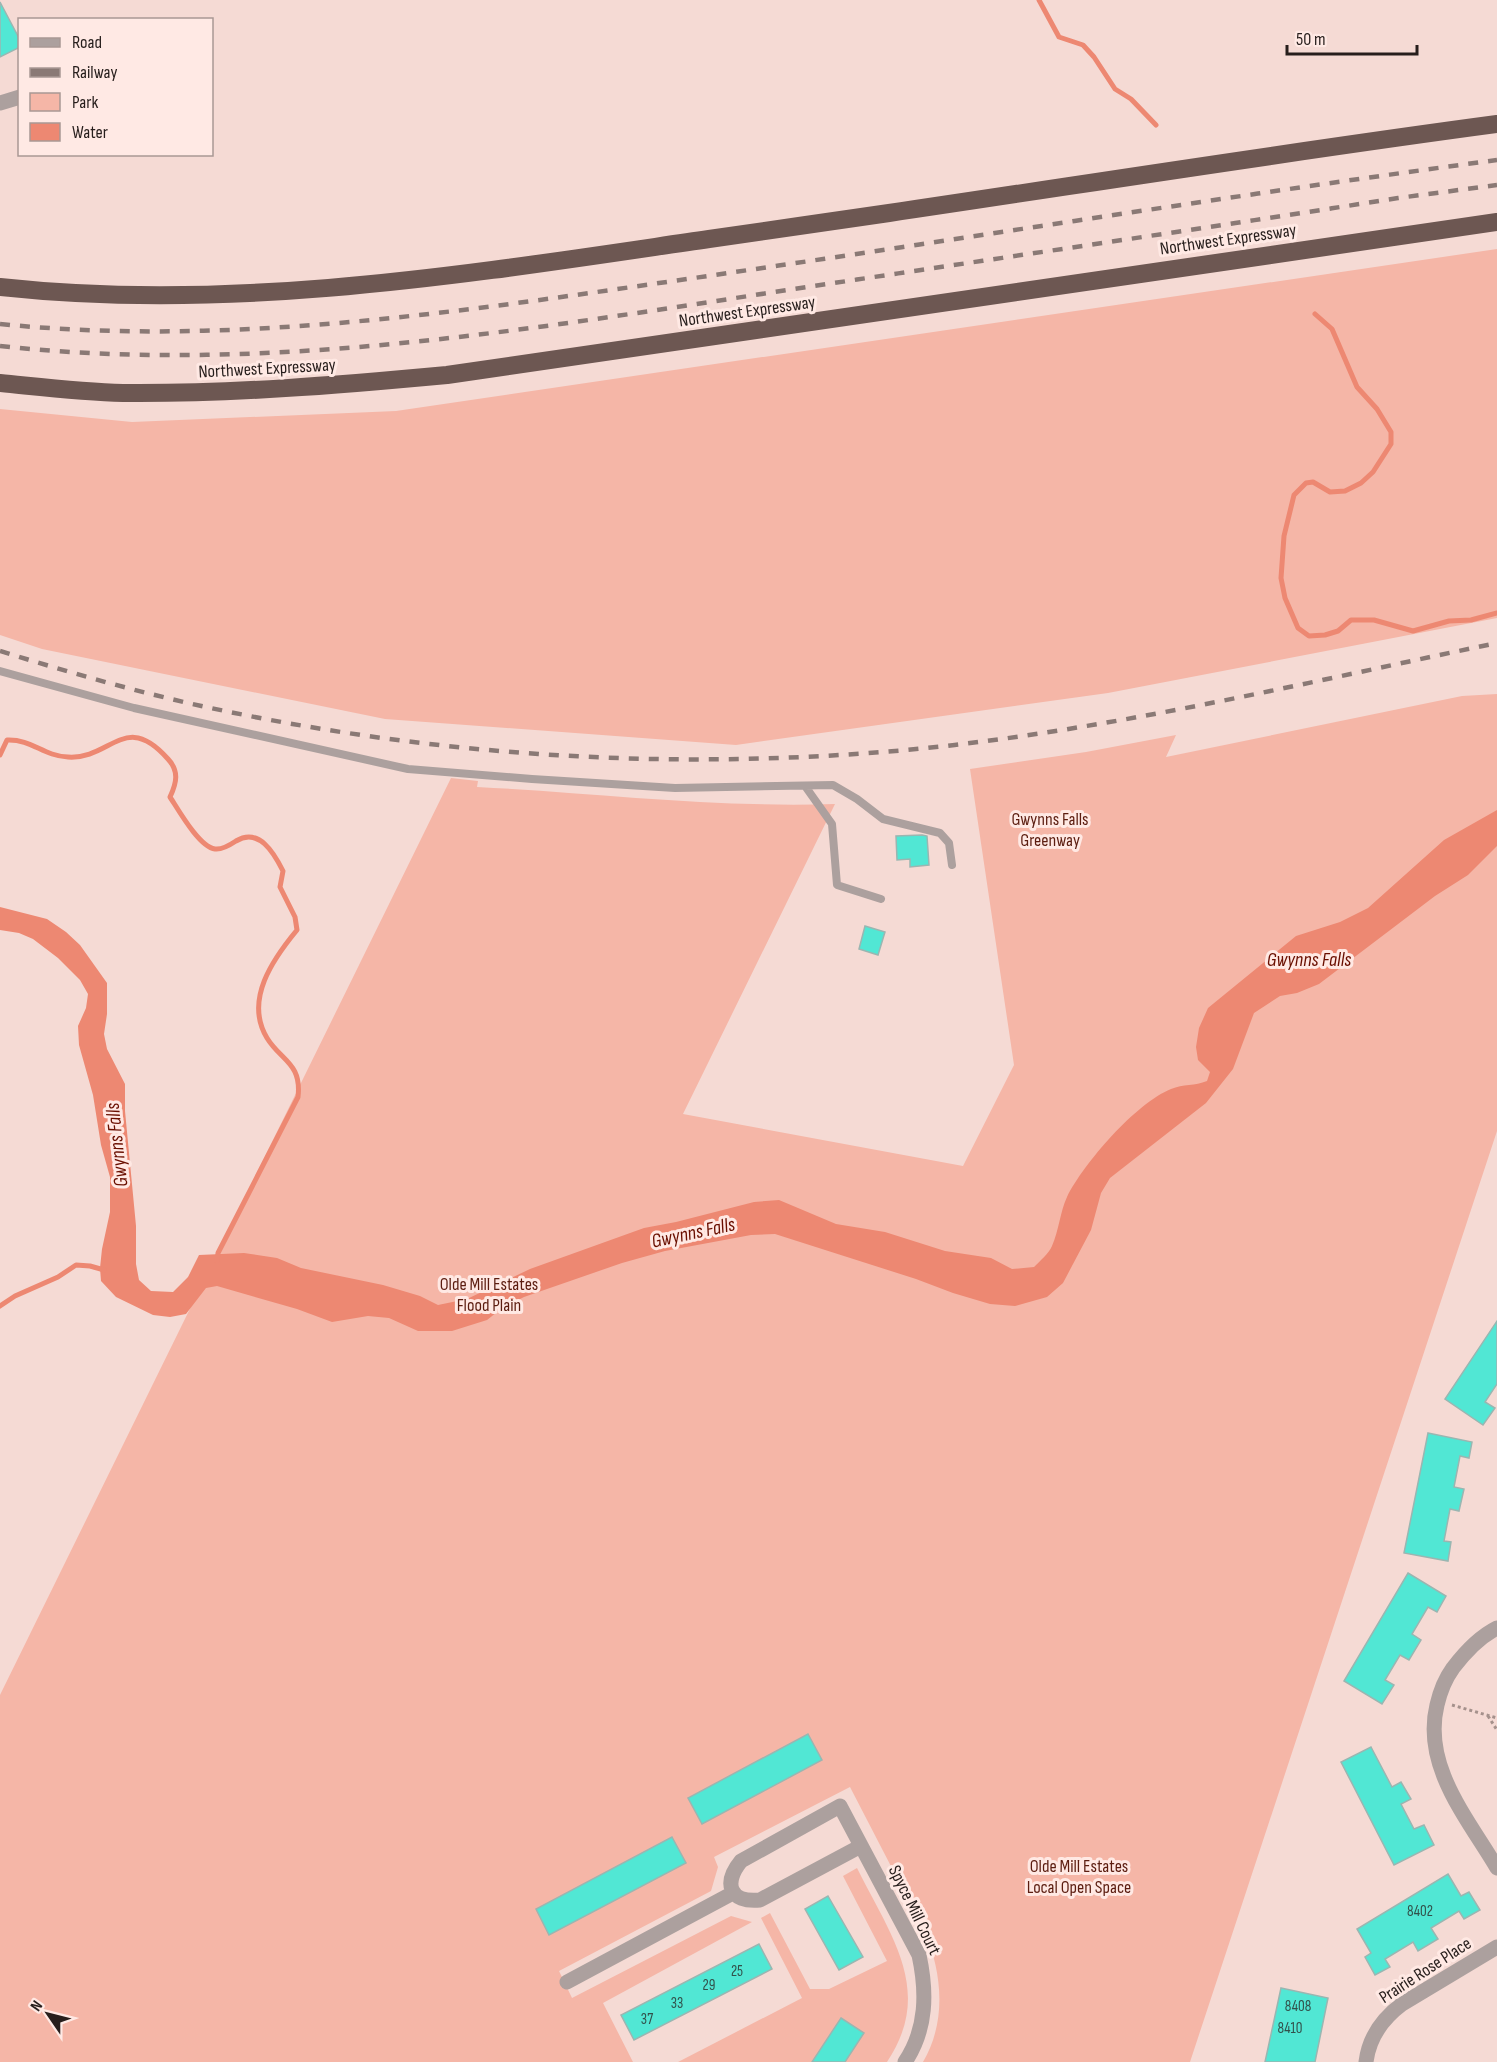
<svg xmlns="http://www.w3.org/2000/svg" width="1497" height="2062" font-family="'Sofia Sans Condensed',sans-serif">
<style>
.green{fill:#f5b6a7}
.water{fill:#ed8872}
.lines{fill:none;stroke-linecap:round;stroke-linejoin:round}
.stream{stroke:#ed8872;stroke-width:5}
.building{fill:#51e7d4;stroke:#9ab6b1;stroke-width:1.5}
.path{stroke:#a5918c;stroke-width:3;stroke-dasharray:3 3;stroke-linecap:butt}
.lane{stroke:#aca09e;stroke-width:8}
.street{stroke:#aca09e;stroke-width:15}
.highway{stroke:#6d5752;stroke-width:18}
.rail{stroke:#8a7975;stroke-width:4.5;stroke-dasharray:10 10;stroke-linecap:butt}
.labels{text-anchor:middle;stroke-width:6;stroke-linejoin:round;paint-order:stroke}
.number-label{font-size:15px;fill:#32504a}
.street-label{font-size:18px;fill:#271e1c;stroke:#ffe9e4}
.park-label{font-size:18px;fill:#5c1d10;stroke:#ffe9e4}
.water-label{font-size:20px;font-style:italic;fill:#6a0f00;stroke:#ffe9e4}
</style>
<rect width="100%" height="100%" fill="#f5dad4"/>
<path class="green" d="M 1497,249 L 1497,618 L 1108,693 L 736,745 L 385,719 L 42,649 L 0,635 L 0,409 L 132,422 L 396,411 Z
M 1497,694 L 1497,1131 L 1190,2062 L 923,2062 C 947,2021 942,1973 925,1932 L 850,1787 L 714,1857 L 718,1867 L 711,1891 L 559,1971 L 572,1998 L 731,1916 L 752,1922 L 603,2003 L 633,2062 L 0,2062 L 0,1695 L 451,778 L 478,781 L 477,787 C 597,793 714,808 835,804 L 683,1114 L 963,1166 L 1014,1065 L 970,769 L 1086,752 L 1176,735 L 1166,757 L 1462,696 Z
M 857,1868 C 890,1935 935,1990 887,2062 L 678,2062 L 802,1998 L 761,1918 L 770,1913 L 810,1989 L 829,1989 L 887,1961 L 843,1876 Z"/>
<path class="water" d="M 1497,810 L 1497,846 L 1468,875 L 1435,896 L 1319,984 L 1297,993 L 1280,996 L 1254,1013 L 1233,1069 L 1206,1103 L 1110,1178 L 1101,1193 L 1091,1230 L 1063,1283 L 1047,1297 L 1015,1306 L 990,1304 L 953,1293 L 916,1279 L 775,1234 L 751,1235 L 665,1251 L 622,1263 L 524,1297 L 501,1309 L 487,1320 L 452,1331 L 418,1331 L 389,1318 L 368,1316 L 332,1322 L 297,1309 L 217,1286 L 206,1288 L 186,1314 L 170,1317 L 153,1315 L 116,1297 L 101,1281 L 100,1268 L 102,1249 L 110,1212 L 110,1177 L 101,1145 L 93,1095 L 79,1045 L 78,1026 L 86,1008 L 88,994 L 80,980 L 58,958 L 33,939 L 19,933 L 0,930 L 0,907 L 47,919 L 66,932 L 80,945 L 107,983 L 107,1014 L 104,1034 L 107,1049 L 125,1084 L 125,1111 L 136,1226 L 136,1264 L 139,1280 L 151,1291 L 173,1292 L 188,1277 L 199,1255 L 244,1253 L 277,1258 L 301,1268 L 383,1285 L 420,1296 L 438,1305 L 467,1299 L 530,1269 L 644,1228 L 676,1222 L 754,1202 L 779,1200 L 836,1224 L 885,1232 L 945,1251 L 991,1258 L 1012,1269 L 1034,1267 C 1040,1261 1049,1253 1052,1246 C 1059,1230 1060,1212 1067,1197 C 1084,1163 1136,1103 1171,1089 C 1183,1084 1195,1086 1207,1081 L 1210,1072 L 1198,1060 L 1196,1047 L 1199,1028 L 1208,1008 L 1296,936 L 1340,922 L 1368,908 L 1444,840 Z"/>
<g class="lines">
<path class="stream" d="M 1039,0 L 1059,37 L 1083,45 L 1094,57 L 1115,89 L 1131,99 L 1156,125
M 1315,314 L 1332,329 L 1357,387 L 1377,409 L 1391,432 L 1391,444 L 1373,472 L 1361,483 L 1345,491 L 1330,492 L 1313,482 L 1306,483 L 1294,495 L 1284,536 L 1281,578 L 1285,598 L 1298,628 L 1309,636 L 1325,635 L 1338,631 L 1351,620 L 1374,620 L 1413,631 L 1449,621 L 1471,620 L 1497,613
M 0,755 L 7,740 C 32,739 43,756 68,757 C 111,760 125,710 168,759 C 179,771 177,782 170,797 C 178,809 199,847 215,849 C 222,850 230,845 236,841 C 259,827 274,853 283,871 L 280,887 L 295,917 L 297,930 C 273,959 244,1000 267,1038 C 281,1061 302,1063 298,1097 L 218,1253 L 217,1261
M 0,1306 L 15,1296 L 58,1277 L 76,1265 L 90,1266 L 104,1270"/>
</g>
<path class="building" d="M 0,2 L 20,40 L 20,47 L 0,57 Z
M 922,835 L 927,836 L 929,865 L 910,867 L 910,859 L 897,860 L 896,836 Z
M 865,926 L 885,932 L 878,955 L 859,949 Z
M 1497,1321 L 1497,1384 L 1485,1402 L 1495,1408 L 1483,1425 L 1445,1399 Z
M 1428,1433 L 1472,1442 L 1469,1458 L 1460,1456 L 1454,1487 L 1464,1489 L 1459,1511 L 1450,1509 L 1444,1541 L 1451,1542 L 1448,1561 L 1404,1553 Z
M 1408,1573 L 1446,1596 L 1437,1612 L 1428,1607 L 1412,1634 L 1421,1640 L 1409,1660 L 1400,1655 L 1385,1680 L 1394,1685 L 1382,1704 L 1344,1681 Z
M 808,1734 L 822,1760 L 702,1824 L 688,1798 Z
M 1371,1747 L 1392,1787 L 1401,1782 L 1411,1799 L 1401,1804 L 1414,1829 L 1424,1825 L 1434,1845 L 1394,1865 L 1341,1762 Z
M 672,1837 L 686,1863 L 549,1935 L 536,1909 Z
M 1448,1874 L 1461,1896 L 1469,1892 L 1480,1910 L 1464,1919 L 1459,1911 L 1431,1928 L 1438,1939 L 1418,1951 L 1413,1942 L 1385,1959 L 1390,1967 L 1375,1975 L 1365,1957 L 1371,1953 L 1357,1929 Z
M 828,1896 L 863,1957 L 839,1970 L 805,1909 Z
M 759,1944 L 772,1969 L 634,2040 L 621,2015 Z
M 1281,1988 L 1328,1998 L 1315,2062 L 1265,2062 Z
M 841,2018 L 864,2033 L 845,2062 L 812,2062 Z"/>
<g class="lines">
<path class="path" d="M 1452,1705 L 1497,1718
M 1488,1716 L 1497,1730"/>
<path class="lane" d="M 0,671 L 134,708 L 408,769 L 532,779 L 675,788 L 833,785 L 857,799 L 883,819 L 940,833 L 949,843 L 952,865
M 805,786 L 832,824 L 837,885 L 881,899"/>
<path class="street" d="M 0,103 L 20,97
M 1497,1628 C 1479,1637 1466,1651 1453,1668 C 1445,1679 1440,1692 1437,1705 C 1422,1766 1468,1819 1497,1868
M 861,1846 L 760,1900 C 729,1903 723,1883 741,1861 L 840,1806 L 919,1955 C 927,1992 927,2029 905,2062
M 567,1982 L 733,1893
M 1366,2062 C 1369,2037 1382,2019 1402,2004 L 1497,1947"/>
<path class="highway" d="M 0,287 C 237,313 475,273 709,239 C 769,230 829,222 889,213 C 1092,183 1294,151 1497,124
M 0,383 C 41,387 82,392 123,393 C 232,394 339,385 447,375 L 1497,222"/>
<path class="rail" d="M 0,324 C 230,347 459,312 687,279 C 957,240 1226,196 1497,160
M 0,346 C 257,374 514,332 768,293 C 978,261 1188,231 1398,198 L 1497,185
M 0,651 C 68,672 137,692 206,707 C 442,758 687,772 927,748 C 1119,728 1308,682 1497,643"/>
</g>
<g class="labels">
<g class="number-label">
<text x="1420" y="1916">8402</text>
<text x="737" y="1976">25</text>
<text x="709" y="1990">29</text>
<text x="677" y="2008">33</text>
<text x="1298" y="2011">8408</text>
<text x="647" y="2024">37</text>
<text x="1290" y="2033">8410</text>
</g>
<g class="street-label">
<text transform="translate(1228 239) rotate(-8)" y="6">Northwest Expressway</text>
<text transform="translate(747 311) rotate(-8)" y="6">Northwest Expressway</text>
<text transform="translate(267 368) rotate(-3)" y="6">Northwest Expressway</text>
<text transform="translate(915 1910) rotate(64)" y="6">Spyce Mill Court</text>
<text transform="translate(1425 1970) rotate(-33)" y="6">Prairie Rose Place</text>
</g>
<g class="park-label">
<text x="1050" y="825">Gwynns Falls<tspan x="1050" dy="21">Greenway</tspan></text>
<text x="489" y="1290">Olde Mill Estates<tspan x="489" dy="21">Flood Plain</tspan></text>
<text x="1079" y="1872">Olde Mill Estates<tspan x="1079" dy="21">Local Open Space</tspan></text>
</g>
<g class="water-label">
<text x="1309" y="966">Gwynns Falls</text>
<text transform="translate(116 1145) rotate(-96)" y="7">Gwynns Falls</text>
<text transform="translate(693 1232) rotate(-12)" y="7">Gwynns Falls</text>
</g>
</g>
<rect x="18" y="18" width="195" height="138" fill="#ffe9e4" stroke="#a99894" stroke-width="1.5"/>
<rect x="30" y="38" width="30" height="9" fill="#aca09e" stroke="#a99894" stroke-width="1.5"/>
<text x="72" y="48" font-size="18" fill="#271e1c">Road</text>
<rect x="30" y="68" width="30" height="9" fill="#8a7975" stroke="#a99894" stroke-width="1.5"/>
<text x="72" y="78" font-size="18" fill="#271e1c">Railway</text>
<rect x="30" y="93" width="30" height="18" fill="#f5b6a7" stroke="#a99894" stroke-width="1.5"/>
<text x="72" y="108" font-size="18" fill="#271e1c">Park</text>
<rect x="30" y="123" width="30" height="18" fill="#ed8872" stroke="#a99894" stroke-width="1.5"/>
<text x="72" y="138" font-size="18" fill="#271e1c">Water</text>
<g transform="translate(48 2014) rotate(305)" stroke="#ffe9e4" stroke-width="4.5" paint-order="stroke">
<path d="M0-4.5L10 22L0 15L-10 22Z" fill="#271e1c"/>
<text y="-9" font-size="16" font-weight="bold" text-anchor="middle" fill="#271e1c">N</text>
</g>
<path d="M1287 45v9h130v-9" fill="none" stroke="#271e1c" stroke-width="3"/>
<text x="1296" y="45" font-size="18" fill="#271e1c" stroke="#ffe9e4" stroke-width="4.5" paint-order="stroke">50 m</text>
</svg>
